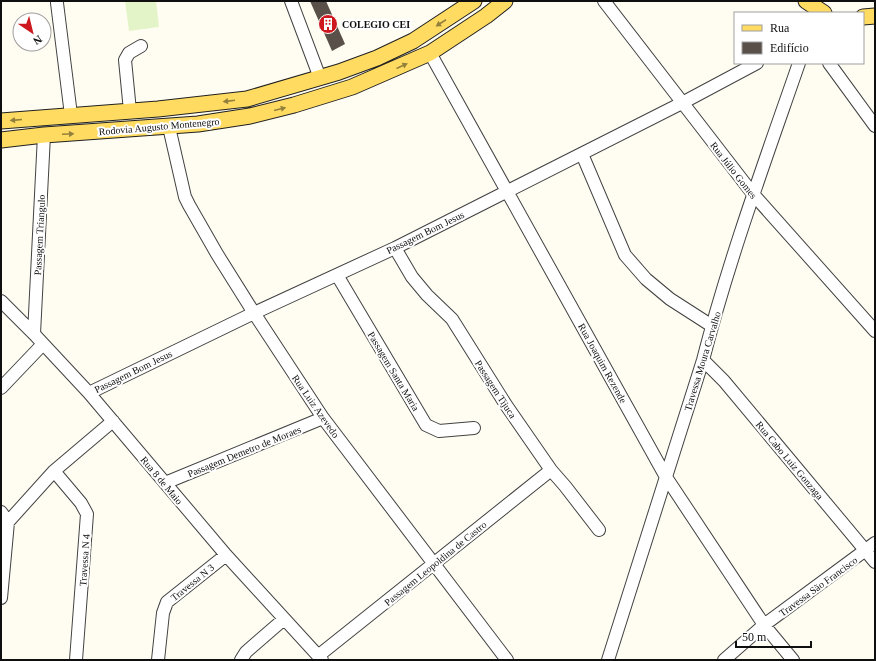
<svg xmlns="http://www.w3.org/2000/svg" width="876" height="661" font-family="'Times New Roman',serif">
<style>
.pitch{fill:#e4f4c9}
.building{fill:#59504a}
.lines{fill:none;stroke-linecap:round;stroke-linejoin:round}
.minor-casing{stroke:#424242;stroke-width:14}
.major-casing{stroke:#202020;stroke-width:17}
.minor{stroke:#fff;stroke-width:12}
.major{stroke:#ffdc61;stroke-width:15}
.oneway{fill:#93803c}
.labels{text-anchor:middle;stroke-width:4;stroke-linejoin:round;paint-order:stroke}
.poi-label{font-size:10px;font-weight:bold;fill:#0f0f0f;stroke:#fff;text-anchor:start}
.street-label{font-size:10px;fill:#0f0f0f;stroke:#fff}
</style>
<rect width="100%" height="100%" fill="#fffdf1"/>
<path class="pitch" d="M 125,1 L 156,1 L 159,27 L 129,31 Z"/>
<path class="building" d="M 310,1 L 326,1 L 345,44 L 332,51 Z"/>
<g class="lines">
<g class="minor-casing">
<path id="minor" d="M 291,1 L 320,78
M 604,1 L 753,194 L 875,331
M 57,3 L 71,115
M 430,53 L 666,477 L 764,625 L 793,660
M 829,63 L 875,126
M 130,111 L 125,60 L 129,53 L 141,46
M 169,127 L 185,197 L 189,205 L 217,254 L 254,313 L 323,418 L 507,660
M 582,154 L 625,255 L 646,279 L 670,299 L 712,326
M 395,248 L 412,277 L 427,295 L 452,319 L 506,405 L 551,470 L 565,486 L 599,530
M 337,275 L 426,425 L 439,431 L 474,428
M 1,301 L 34,334 L 89,393 L 226,555 L 322,660
M 34,334 L 44,135
M 703,360 L 724,381 L 875,562
M 1,388 L 43,344
M 89,393 L 254,313 L 395,248 L 682,103 L 757,63
M 54,471 L 81,503 L 87,514 L 76,660
M 165,483 L 323,418
M 1,512 L 8,522 L 1,598
M 1,527 L 8,522 L 54,471 L 113,421
M 318,656 L 551,470
M 158,660 L 163,613 L 167,602 L 226,555
M 241,660 L 246,652 L 284,619
M 608,660 L 703,360 C 729,259 765,161 799,63
M 724,660 L 764,625 L 875,543"/>
</g>
<g class="major-casing">
<path id="major" d="M 806,1 L 824,13
M 863,17 L 875,16
M 1,121 L 158,109 L 247,99 L 339,72 L 377,58 L 413,41 L 474,1
M 1,140 L 44,135 L 198,124 L 250,116 L 294,105 L 352,87 L 430,53 L 486,16 L 505,1"/>
</g>
<use href="#minor" class="minor"/>
<use href="#major" class="major"/>
</g>
<defs><path id="oneway-solid" d="M-6-.8H1V-3.2L6.5 0L1 3.2V.8H-6Z"/></defs>
<g class="oneway">
<use href="#oneway-solid" transform="translate(441 23) rotate(147)"/>
<use href="#oneway-solid" transform="translate(402 66) rotate(-24)"/>
<use href="#oneway-solid" transform="translate(229 101) rotate(173)"/>
<use href="#oneway-solid" transform="translate(280 109) rotate(-14)"/>
<use href="#oneway-solid" transform="translate(16 120) rotate(175)"/>
<use href="#oneway-solid" transform="translate(68 134) rotate(-3)"/>
</g>
<defs>
<g id="building-disc" transform="scale(1)"><circle r="9.5" fill="#cd191e" stroke="#fff"/><path d="M-4-6H4V6H1V3H-1V6H-4ZM-2.5-4.3h1.7v1.8h-1.7ZM.8-4.3h1.7v1.8H.8ZM-2.5-1h1.7V.8h-1.7ZM.8-1h1.7V.8H.8Z" fill="#fff"/></g>
</defs>
<g fill-rule="evenodd">
<use href="#building-disc" x="328" y="24"/>
</g>
<g class="labels">
<g class="poi-label">
<text x="342" y="28">COLEGIO CEI</text>
</g>
<g class="street-label">
<text transform="translate(159 126) rotate(-5)" y="4">Rodovia Augusto Montenegro</text>
<text transform="translate(734 170) rotate(52)" y="4">Rua Júlio Gomes</text>
<text transform="translate(425 232) rotate(-26)" y="4">Passagem Bom Jesus</text>
<text transform="translate(39 235) rotate(-87)" y="4">Passagem Triangulo</text>
<text transform="translate(702 361) rotate(-73)" y="4">Travessa Moura Carvalho</text>
<text transform="translate(603 363) rotate(61)" y="4">Rua Joaquim Rezende</text>
<text transform="translate(133 371) rotate(-26)" y="4">Passagem Bom Jesus</text>
<text transform="translate(394 371) rotate(59)" y="4">Passagem Santa Maria</text>
<text transform="translate(496 389) rotate(57)" y="4">Passagem Tijuca</text>
<text transform="translate(316 406) rotate(55)" y="4">Rua Luiz Azevedo</text>
<text transform="translate(244 451) rotate(-22)" y="4">Passagem Demetro de Moraes</text>
<text transform="translate(790 460) rotate(50)" y="4">Rua Cabo Luiz Gonzaga</text>
<text transform="translate(162 480) rotate(50)" y="4">Rua 8 de Maio</text>
<text transform="translate(84 560) rotate(-86)" y="4">Travessa N 4</text>
<text transform="translate(435 563) rotate(-39)" y="4">Passagem Leopoldina de Castro</text>
<text transform="translate(192 582) rotate(-39)" y="4">Travessa N 3</text>
<text transform="translate(818 586) rotate(-36)" y="4">Travessa São Francisco</text>
</g>
</g>
<rect width="876" height="661" fill="none" stroke="#0f0f0f" stroke-width="4"/>
<rect x="734" y="12" width="130" height="52" fill="#ffffff" stroke="#9f9f9f"/>
<rect x="742" y="25" width="20" height="6" fill="#ffdc61" stroke="#9f9f9f"/>
<text x="770" y="32" font-size="12" fill="#0f0f0f">Rua</text>
<rect x="742" y="42" width="20" height="12" fill="#59504a" stroke="#9f9f9f"/>
<text x="770" y="52" font-size="12" fill="#0f0f0f">Edifício</text>
<g transform="translate(32 32) rotate(145)"><circle r="19" fill="#ffffff" stroke="#9f9f9f"/>
<path d="M0-3L7 15L0 10L-7 15Z" fill="#cd191e"/>
<text y="-6" font-size="11" font-weight="bold" text-anchor="middle" fill="#0f0f0f">N</text>
</g>
<path d="M736 641v6h75v-6" fill="none" stroke="#0f0f0f" stroke-width="2"/>
<text x="742" y="641" font-size="12" fill="#0f0f0f" stroke="#ffffff" stroke-width="3" paint-order="stroke">50 m</text>
</svg>
